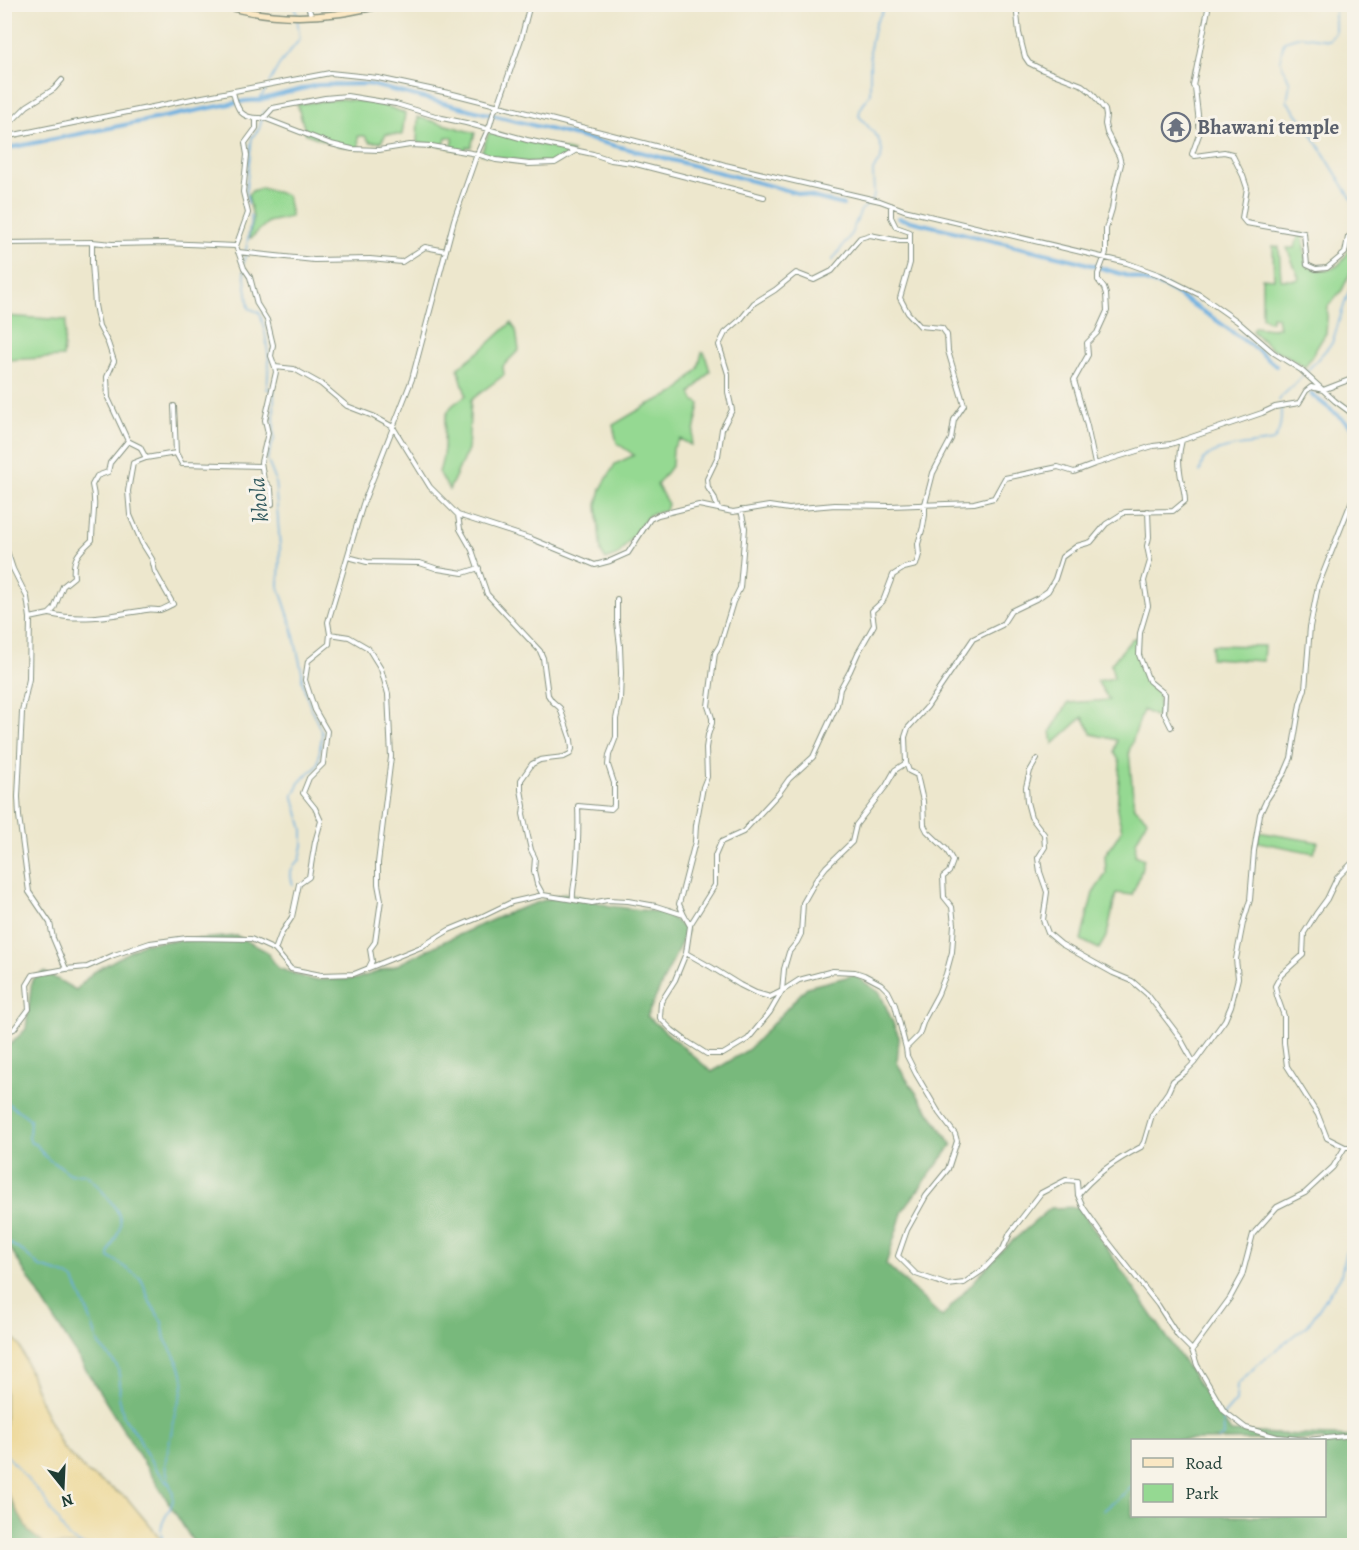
<svg xmlns="http://www.w3.org/2000/svg" width="1359" height="1550" font-family="Alegreya,serif">
<style>
.green{fill:#95d992;stroke:#5a8b63;stroke-width:1.5}
.forest{fill:#78b97c;stroke:#4c7b58;stroke-width:1.5;fill-rule:evenodd}
.sand{fill:#eeda9e;stroke:#868c69;stroke-width:1.5}
.lines{fill:none;stroke-linecap:round;stroke-linejoin:round}
.stream{stroke:#6bafe0;stroke-width:1.5}
.canal{stroke:#6bafe0;stroke-width:4}
.street-casing{stroke:#869280;stroke-width:6}
.secondary-casing{stroke:#869280;stroke-width:8}
.street{stroke:#fff;stroke-width:4}
.secondary{stroke:#fae7c3;stroke-width:5}
.labels{text-anchor:middle;stroke-width:6;stroke-linejoin:round;paint-order:stroke}
.worship-label{font-size:21px;font-weight:bold;fill:#5b616d;stroke:#f7f3e8;text-anchor:start}
.water-label{font-size:22px;font-style:italic;fill:#325a5f;stroke:#f7f3e8}
</style>
<rect width="100%" height="100%" fill="#f7f3e8"/>
<filter id="ink" filterUnits="userSpaceOnUse"><feTurbulence type="fractalNoise" baseFrequency=".0167" numOctaves="2"/><feDisplacementMap in="SourceGraphic" scale="12" xChannelSelector="R" yChannelSelector="G"/><feConvolveMatrix kernelMatrix="1 2 1 2 8 2 1 2 1" color-interpolation-filters="sRGB"/></filter>
<filter id="wash" filterUnits="userSpaceOnUse"><feTurbulence type="fractalNoise" baseFrequency=".008" numOctaves="4" result="noise"/><feDisplacementMap in="SourceGraphic" scale="24" xChannelSelector="R" yChannelSelector="G"/><feGaussianBlur stdDeviation="1.35" result="paint"/><feColorMatrix in="noise" values="0 0 0 0 0 0 0 0 0 0 0 0 0 0 0 0 0 1.4 0 .05"/><feComposite in="paint" operator="in"/></filter>
<g filter="url(#wash)">
<rect width="100%" height="100%" fill="#ede7cd"/>
<path class="green" d="M 342,99 L 378,103 L 405,113 L 402,135 L 386,134 L 381,142 L 370,142 L 365,136 L 358,136 L 359,148 L 340,146 L 306,134 L 297,104 Z
M 418,117 L 475,133 L 471,147 L 466,147 L 465,151 L 449,148 L 453,143 L 453,137 L 446,137 L 444,146 L 417,143 Z
M 489,132 L 573,152 L 555,163 L 524,162 L 481,154 Z
M 261,188 L 287,195 L 291,217 L 268,222 L 251,238 L 249,237 L 253,217 L 248,195 L 252,191 Z
M 1300,233 L 1303,234 L 1306,265 C 1322,273 1335,273 1346,256 C 1349,250 1349,243 1354,237 L 1354,265 L 1342,290 L 1328,306 L 1326,333 L 1305,367 L 1287,356 L 1271,348 L 1252,331 L 1254,327 L 1273,329 L 1279,327 L 1277,317 L 1272,316 L 1271,321 L 1269,321 L 1262,317 L 1262,278 L 1274,279 L 1273,246 L 1279,247 L 1281,280 L 1297,280 L 1299,278 L 1287,248 L 1294,248 Z
M 4,316 L 66,320 L 63,357 L 5,360 Z
M 511,323 L 516,330 L 519,350 L 503,366 L 504,375 L 471,400 L 468,449 L 449,490 L 439,472 C 442,464 443,457 444,448 C 445,435 442,418 451,407 C 455,402 462,399 466,395 L 458,368 L 486,346 Z
M 702,352 L 704,352 L 710,371 L 691,393 L 694,400 L 700,404 L 691,445 L 680,439 L 673,448 L 672,465 L 657,485 L 668,504 L 666,510 L 649,515 L 618,555 L 606,560 L 601,552 L 600,543 L 597,505 L 601,489 L 615,464 L 634,455 L 617,443 L 613,425 L 647,405 L 677,392 L 698,369 Z
M 1137,637 C 1137,664 1140,676 1159,695 L 1160,719 L 1143,710 L 1129,751 L 1134,807 L 1147,819 L 1136,842 L 1135,855 L 1144,859 L 1139,878 L 1132,895 L 1116,893 L 1107,935 L 1099,949 L 1081,940 L 1093,893 L 1106,874 L 1105,855 L 1122,830 L 1117,810 L 1120,762 L 1114,752 L 1117,740 L 1092,734 L 1083,717 L 1053,744 L 1051,731 L 1068,703 L 1109,700 L 1097,681 L 1114,678 L 1111,664 L 1132,639 Z
M 1212,645 L 1264,646 L 1263,661 L 1211,658 Z
M 1258,832 L 1318,842 L 1314,853 L 1258,842 Z"/>
<path class="forest" d="M 565,893 L 610,906 L 665,913 L 687,930 L 647,1016 L 712,1072 L 749,1049 L 807,987 L 854,975 L 880,993 L 899,1037 L 897,1062 L 903,1074 L 952,1145 L 903,1210 L 886,1264 L 942,1317 L 1003,1249 L 1051,1208 L 1079,1207 L 1231,1432 L 1354,1437 L 1354,1545 L 195,1545 L 5,1240 L 5,1050 L 26,1029 L 32,980 L 44,972 L 76,990 L 92,973 L 144,943 L 237,936 L 266,951 L 278,968 L 312,980 L 356,979 L 395,966 L 447,940 L 510,912 ZM 1132,1440 L 1324,1440 L 1324,1516 L 1132,1516 Z
M 4,1489 L 29,1532 L 46,1545 L 5,1545 Z"/>
<path class="sand" d="M 5,1327 L 20,1346 L 43,1408 L 63,1448 L 89,1474 L 127,1498 L 166,1545 L 46,1545 L 29,1532 L 5,1489 Z"/>
<g class="lines">
<path class="stream" d="M 1335,4 L 1335,33 L 1329,40 L 1301,36 L 1284,41 L 1280,60 L 1290,83 L 1287,101 L 1308,128 L 1354,203
M 269,83 L 279,65 L 300,39 L 295,4
M 259,100 L 267,88
M 248,204 L 246,191 L 252,137 L 259,129 L 264,111
M 832,261 L 850,236 L 861,210 L 872,202 L 874,195 L 873,170 L 881,159 L 882,150 L 878,138 L 859,116 L 860,110 L 870,93 L 870,48 L 875,24 L 887,4
M 244,263 L 251,219 L 250,215
M 244,271 L 249,308 L 260,313 L 265,332 L 269,361 L 267,389 L 274,390 L 274,439 L 267,459 L 275,479 L 280,548 L 279,587 L 291,623 L 302,672 L 302,681 L 305,691 L 311,708 L 322,733 L 318,763 L 315,769 L 309,772 L 298,784 L 297,790 L 293,794 L 303,830 L 303,845 L 300,860 L 295,864 L 291,872 L 291,878 L 293,885
M 1279,401 L 1281,397 L 1298,381 L 1332,343 L 1347,296 L 1354,284
M 1200,472 C 1201,468 1202,462 1204,459 C 1216,445 1255,445 1273,441 C 1281,432 1281,421 1281,409
M 4,1097 C 10,1110 22,1109 30,1120 L 29,1138 L 31,1143 L 36,1144 C 40,1149 43,1155 48,1159 C 51,1162 56,1163 60,1166 C 64,1169 66,1173 71,1174 C 76,1175 80,1172 85,1174 C 94,1180 118,1208 120,1218 C 123,1234 108,1244 109,1258 L 113,1259 L 140,1278 L 143,1283 L 150,1302 L 162,1322 L 165,1339 L 179,1364 L 184,1380 L 181,1397 L 176,1408 L 165,1465 L 170,1486
M 4,1240 L 25,1253 L 40,1267 L 61,1273 L 68,1276 L 74,1280 L 89,1315 L 99,1345 L 109,1356 L 118,1368 L 120,1382 L 119,1397 L 124,1418 L 138,1436 L 144,1450 L 156,1469 L 168,1483
M 1218,1440 L 1224,1436 L 1223,1416 L 1236,1401 L 1237,1385 L 1257,1365 L 1308,1325 L 1341,1276 L 1345,1254 L 1354,1237
M 4,1452 L 43,1497 L 68,1537 L 84,1546
M 1103,1511 L 1132,1487
M 164,1546 C 163,1541 161,1535 161,1530 C 162,1514 179,1506 171,1487"/>
<path class="canal" d="M 4,149 L 245,101 L 259,100 L 317,85 L 368,84 L 664,158 L 843,205
M 898,218 L 1074,260 L 1165,287 L 1216,320 L 1261,353 L 1276,366
M 1311,394 L 1354,428"/>
</g>
</g>
<g filter="url(#ink)">
<g class="lines">
<g class="street-casing">
<path id="street" d="M 307,4 L 311,15
M 1016,4 L 1019,33 L 1025,57 L 1029,63 L 1043,70 L 1082,85 L 1092,93 L 1105,110 L 1106,116 L 1105,124 L 1107,133 L 1119,156 L 1121,164 L 1115,188 L 1112,209 L 1106,229 L 1106,253 L 1098,274 L 1098,280 L 1104,288 L 1106,294 L 1107,311 L 1097,333 L 1087,343 L 1088,355 L 1074,380 L 1087,426 L 1095,464
M 1209,4 L 1193,86 L 1195,88 L 1200,132 L 1192,154 L 1195,156 L 1224,152 L 1232,154 L 1243,176 L 1247,188 L 1242,218 L 1246,223 L 1304,233 L 1307,265 L 1316,269 L 1327,268 L 1345,253 L 1348,237 L 1354,232
M 233,92 C 237,110 241,119 261,118
M 4,123 L 12,121 L 27,106 L 54,89 L 62,80
M 4,137 L 192,99 L 330,73 L 378,78 L 453,94 L 694,156 L 725,165 L 880,201 L 904,210 L 1127,263 L 1160,275 L 1200,295 L 1237,321 L 1274,353 L 1301,370 L 1335,401 L 1354,415
M 575,151 L 555,163 L 529,164 L 496,160 L 477,154 L 432,146 L 410,145 L 379,150 L 352,149 L 331,144 L 264,118 L 273,108 L 325,98 L 347,96 L 396,104 L 442,118 L 466,123 L 527,140 L 593,154 L 611,160 L 632,163 L 764,197
M 4,160 L 7,159
M 4,243 L 92,242 L 112,244 L 164,243 L 236,246 L 244,268 L 250,277 L 257,304 L 267,320 L 273,345 L 271,356 L 275,367 L 294,369 L 321,384 L 347,406 L 373,416 L 393,427 L 430,487 L 458,515 L 532,539 L 595,565 L 610,561 L 628,553 L 650,519 L 658,515 L 699,505 L 733,512 L 769,506 L 789,509 L 835,505 L 890,506 L 974,503 L 994,498 L 1005,478 L 1058,467 L 1074,472 L 1095,464 L 1153,446 L 1171,444 L 1262,413 L 1275,407 L 1299,403 L 1306,391 L 1311,387 L 1323,390 L 1354,378
M 236,246 L 248,213 L 243,192 L 247,155 L 245,143 L 256,128 L 256,118
M 238,252 L 314,260 L 370,259 L 402,262 L 425,247 L 446,251
M 174,406 L 176,453
M 128,441 L 140,447 L 146,458 L 176,453 L 182,464 L 261,466
M 272,504 L 271,489 L 264,480 L 261,462 L 268,433 L 265,420 L 276,372 L 275,367
M 718,509 L 714,497 L 708,488 L 707,479 L 718,456 L 722,429 L 732,410 L 728,392 L 728,374 L 719,345 L 725,333 L 741,319 L 754,303 L 775,290 L 796,273 L 814,280 L 832,271 L 860,238 L 870,235 L 900,241 L 910,241
M 1148,511 L 1149,537 L 1147,546 L 1150,561 L 1144,581 L 1148,606 L 1140,633 L 1139,655 L 1149,681 L 1165,694 L 1164,713 L 1171,727
M 458,515 L 460,529 L 472,550 L 487,594 L 540,651 L 543,658 L 548,695 L 552,701 L 560,708 L 571,740 L 572,749 L 570,754 L 564,757 L 547,759 L 540,760 L 532,764 L 521,780 L 521,790 L 524,806 L 523,814 L 531,850 L 535,858 L 534,871 L 537,884 L 543,895
M 4,542 L 13,569 L 27,597 L 30,618 L 29,679 L 22,712 L 18,797 L 19,816 L 29,892 L 50,923 L 53,938 L 66,969
M 348,557 L 367,562 L 420,563 L 438,569 L 463,573 L 479,568
M 50,614 C 81,622 114,615 146,610 C 150,609 155,610 160,610 C 164,609 169,606 173,604 L 155,572 L 152,559 L 142,543 L 130,515 L 128,491 L 133,463 L 146,458
M 30,618 L 49,614 L 54,609 L 63,586 L 74,577 C 72,558 79,552 92,540 C 92,521 97,503 92,485 L 97,476 L 108,472 L 110,463 L 128,441 L 108,398 L 107,377 L 114,361 L 108,343 L 99,326 L 95,305 L 92,263 L 92,242
M 330,634 L 349,637 L 368,648 L 381,669 L 388,694 L 391,757 L 378,863 L 378,884 L 381,900 L 375,942 L 370,949 L 372,961 L 369,967
M 1037,759 L 1030,771 L 1026,787 L 1027,802 L 1031,817 L 1044,834 L 1045,847 L 1038,858 L 1040,872 L 1047,892 L 1043,920 L 1048,933 L 1061,944 L 1113,973 L 1132,981 L 1147,994 L 1179,1036 L 1194,1063
M 906,763 L 909,771 L 917,775 L 923,801 L 924,825 L 927,831 L 946,849 L 953,861 L 949,872 L 943,877 L 944,897 L 952,907 L 954,924 L 952,952 L 946,974 L 938,994 L 924,1020 L 919,1035 L 907,1047
M 1354,861 L 1337,878 L 1327,899 L 1316,914 L 1304,933 L 1303,955 L 1281,975 L 1275,986 L 1277,996 L 1284,1016 L 1284,1043 L 1287,1066 L 1318,1115 L 1327,1138 L 1345,1147 L 1354,1147
M 573,900 C 572,890 575,882 576,872 C 578,850 579,828 578,806 L 611,809 L 614,806 L 614,783 L 608,765 L 609,755 L 616,737 L 616,719 L 620,700 L 621,673 L 620,646 L 617,622 L 617,599
M 684,915 L 679,904 L 695,842 L 696,825 L 703,787 L 707,777 L 706,748 L 708,735 L 712,723 L 712,718 L 708,706 L 715,653 L 720,645 L 733,602 L 740,588 L 745,528 L 741,510
M 690,925 L 715,885 L 715,856 L 721,842 L 743,832 L 779,793 L 789,779 L 813,757 L 837,705 L 840,689 L 850,671 L 858,653 L 874,625 L 872,611 L 883,601 L 893,575 L 904,568 L 916,565 L 919,555 L 918,544 L 923,527 L 925,515 L 925,504 L 933,473 L 951,439 L 954,420 L 964,405 L 948,351 L 947,335 L 942,328 L 920,326 L 908,313 L 900,298 L 910,263 L 910,232 L 896,227 L 891,217 L 891,205
M 275,950 L 281,934 L 292,917 L 299,884 L 309,877 L 315,842 L 321,821 L 315,808 L 303,793 L 309,778 L 323,764 L 327,731 L 315,710 L 305,680 L 308,661 L 329,644 L 330,634 L 328,622 L 363,504 L 412,379 L 454,220 L 477,154 L 490,125 L 494,111 L 498,106 L 521,39 L 530,4
M 686,953 L 711,967 L 740,985 L 756,993 L 770,997 L 782,991 L 784,969 L 789,952 L 797,942 L 801,934 L 803,903 L 816,880 L 826,867 L 852,842 L 856,825 L 886,786 L 895,770 L 906,763 L 905,737 L 908,728 L 927,707 L 973,639 L 1002,625 L 1011,611 L 1038,598 L 1048,591 L 1055,579 L 1062,557 L 1077,546 L 1091,542 L 1106,524 L 1125,512 L 1173,511 L 1185,501 C 1185,490 1181,482 1180,471 C 1178,460 1179,451 1182,440
M 4,1033 L 14,1029 L 29,1009 L 27,985 L 33,975 L 66,969 L 87,967 L 114,955 L 150,943 L 187,938 L 251,939 L 275,950 L 291,969 L 321,975 L 354,974 L 421,947 L 449,930 L 483,916 L 512,902 L 543,895 L 592,903 L 607,900 L 628,901 L 656,906 L 684,915 L 690,926 L 686,953 L 675,980 L 661,1002 L 660,1018 L 672,1030 L 688,1042 L 707,1054 L 723,1054 L 748,1039 L 770,1012 L 782,991 L 799,980 L 833,971 L 855,972 L 864,975 L 881,984 L 888,991 L 895,1005 L 906,1048 L 907,1056 L 916,1074 L 939,1113 L 955,1134 L 957,1141 L 948,1169 L 926,1196 L 907,1230 L 898,1256 L 916,1274 L 948,1285 L 964,1283 L 983,1270 L 1003,1249 L 1010,1233 L 1041,1193 L 1066,1180 L 1077,1181 L 1078,1195 L 1083,1207 L 1099,1230 L 1158,1305 L 1178,1336 L 1192,1350 L 1197,1365 L 1224,1411 L 1246,1428 L 1277,1437 L 1308,1440 L 1354,1435
M 1078,1195 C 1094,1174 1118,1159 1141,1147 L 1144,1142 L 1152,1115 L 1168,1092 L 1173,1081 L 1185,1072 L 1194,1063 L 1225,1020 L 1231,1006 L 1238,978 L 1236,959 L 1243,923 L 1250,900 L 1254,851 L 1260,814 L 1267,799 L 1285,772 L 1291,758 L 1300,704 L 1305,689 L 1310,627 L 1318,586 L 1354,495
M 1192,1350 L 1230,1298 L 1242,1276 L 1253,1234 L 1277,1207 L 1305,1193 L 1333,1167 L 1345,1147"/>
</g>
<g class="secondary-casing">
<path id="secondary" d="M 218,4 C 256,16 297,19 336,14 C 353,12 370,8 387,4"/>
</g>
<use href="#street" class="street"/>
<use href="#secondary" class="secondary"/>
</g>
</g>
<defs>
<g id="temple-ring" transform="scale(1.5)"><circle r="9.5" fill="#f7f3e8" stroke="#6b7280" stroke-width="1.5"/><path d="M0-6L5-2H3V0L6.5 2.5H4V6H1.5V3h-3V6H-4V2.5H-6.5L-3 0V-2H-5Z" fill="#6b7280"/></g>
</defs>
<g fill-rule="evenodd">
<use href="#temple-ring" x="1176" y="127"/>
</g>
<g class="labels">
<g class="worship-label">
<text x="1197" y="134">Bhawani temple</text>
</g>
<g class="water-label">
<text transform="translate(258 500) rotate(-96)" y="8">khola</text>
</g>
</g>
<rect width="1359" height="1550" fill="none" stroke="#f7f3e8" stroke-width="24"/>
<rect x="1131" y="1439" width="195" height="78" fill="#f7f3e8" stroke="#a1aaa0" stroke-width="1.5"/>
<rect x="1143" y="1458" width="30" height="9" fill="#fae7c3" stroke="#a1aaa0" stroke-width="1.5"/>
<text x="1185" y="1469" font-size="18" fill="#1f3d34">Road</text>
<rect x="1143" y="1484" width="30" height="18" fill="#95d992" stroke="#a1aaa0" stroke-width="1.5"/>
<text x="1185" y="1499" font-size="18" fill="#1f3d34">Park</text>
<g transform="translate(63 1487) rotate(162)" stroke="#f7f3e8" stroke-width="4.5" paint-order="stroke">
<path d="M0-4.5L10 22L0 15L-10 22Z" fill="#1f3d34"/>
<text y="-9" font-size="16" font-weight="bold" text-anchor="middle" fill="#1f3d34">N</text>
</g>
</svg>
